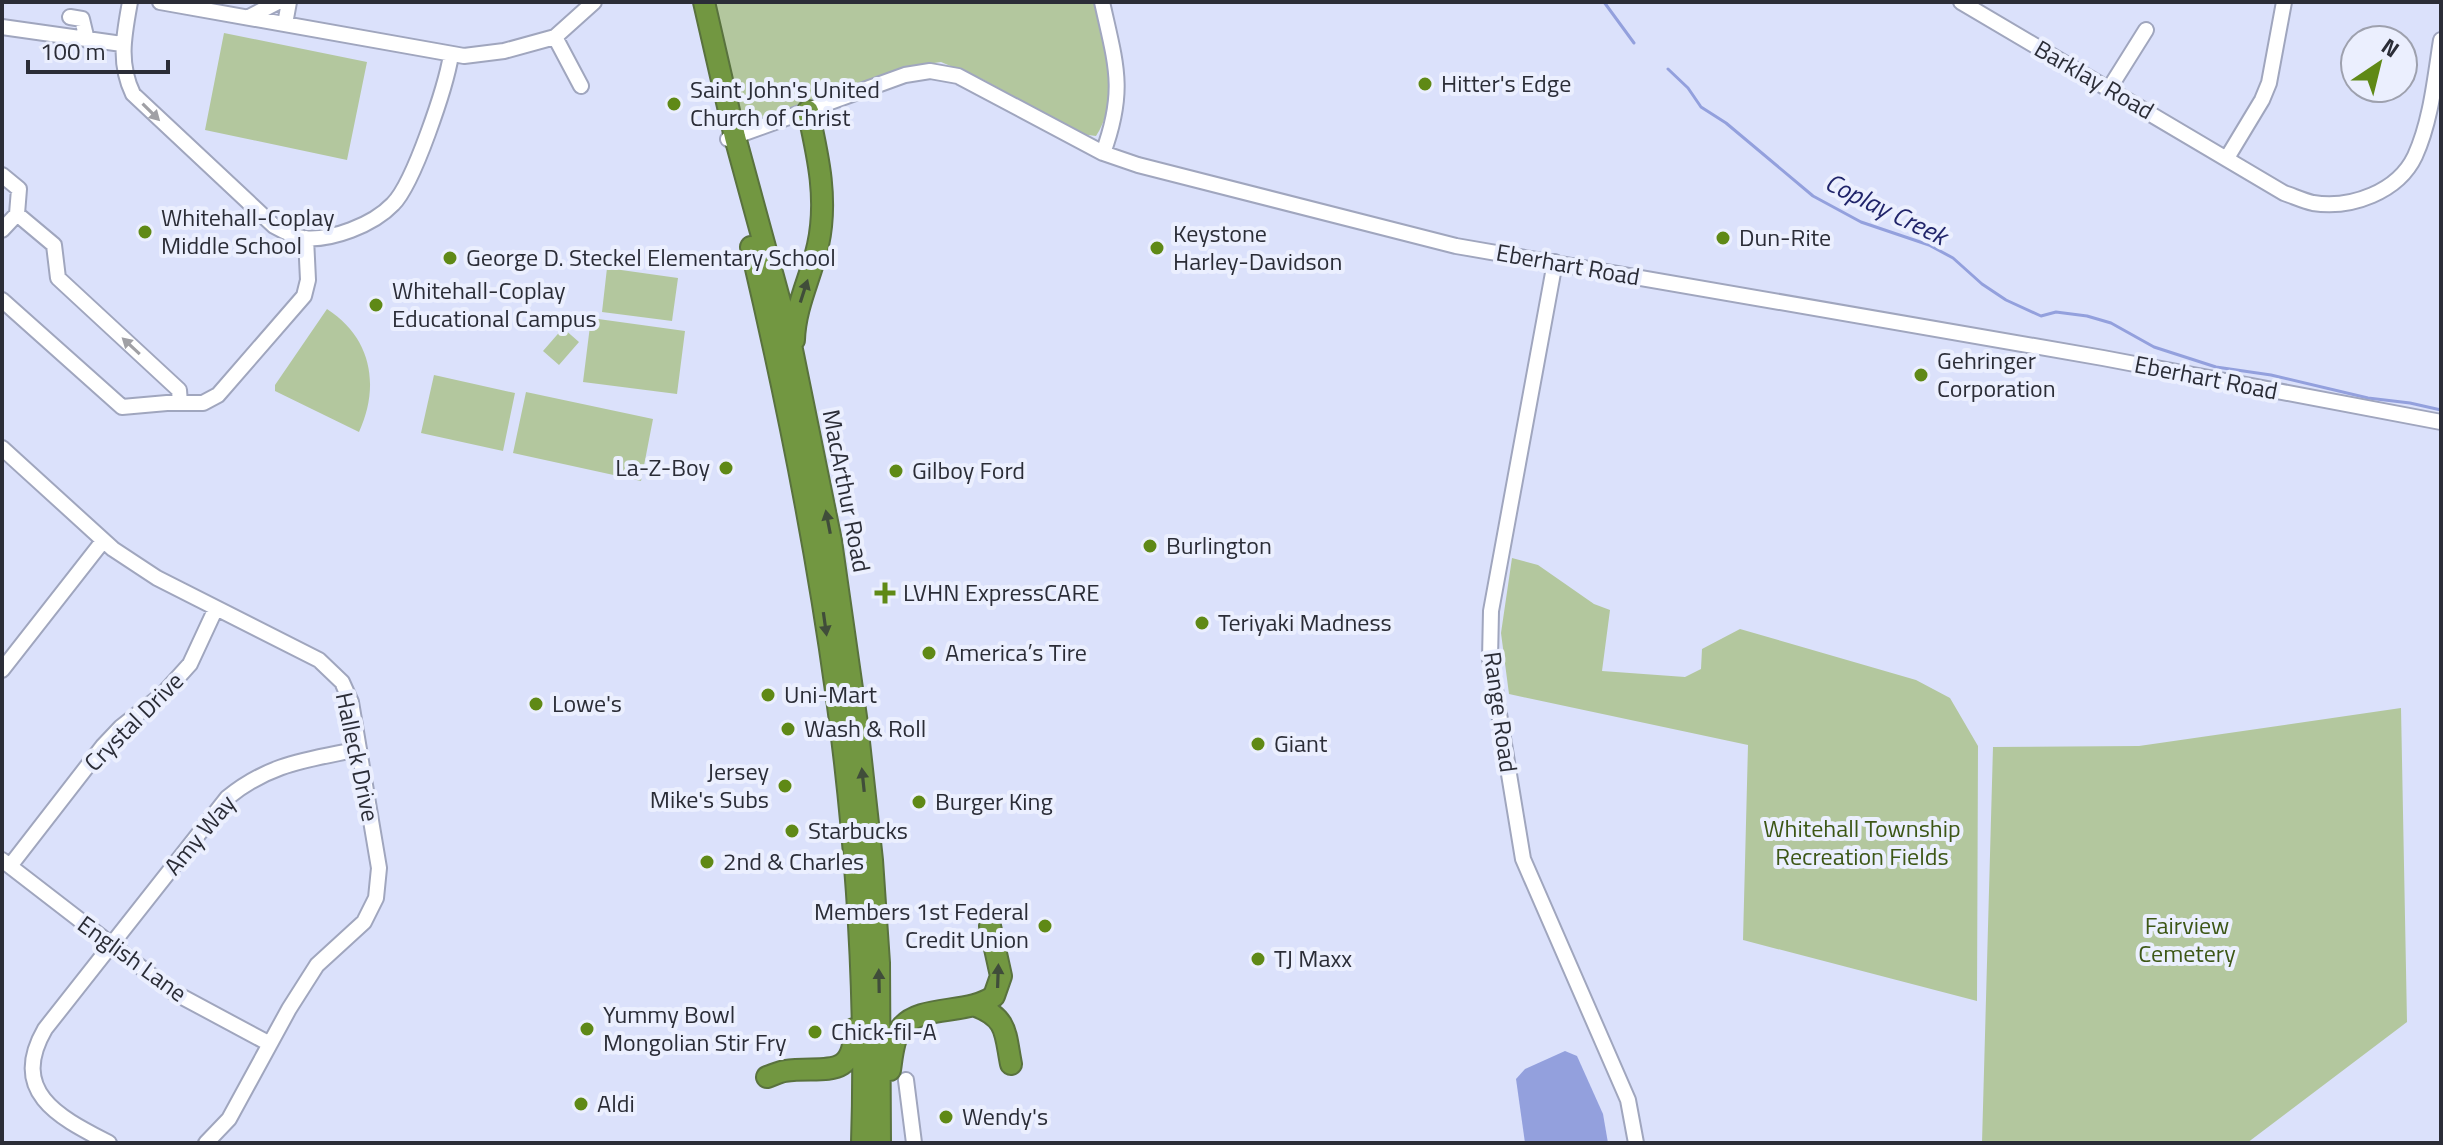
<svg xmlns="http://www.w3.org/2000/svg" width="2443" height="1145" font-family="'Titillium Web',sans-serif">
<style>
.green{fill:#b3c79e}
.water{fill:#93a0dd}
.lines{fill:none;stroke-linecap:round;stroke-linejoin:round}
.stream{stroke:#93a0dd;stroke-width:3}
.minor-casing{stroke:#a0a6be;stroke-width:18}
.highway-casing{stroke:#59723e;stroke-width:24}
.minor{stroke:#fff;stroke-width:14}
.highway{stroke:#729741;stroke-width:20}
.oneway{fill:#a0a0a5}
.oneway2{fill:#404d3a}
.poi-dot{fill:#5f8916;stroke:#ebeffe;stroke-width:3}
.labels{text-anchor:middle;stroke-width:8;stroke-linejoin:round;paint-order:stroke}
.street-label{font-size:24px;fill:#2b2d37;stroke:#ebeffe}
.poi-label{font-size:24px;fill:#2b2d37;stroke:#ebeffe;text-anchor:start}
.park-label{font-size:24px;fill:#3d5716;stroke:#ebeffe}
.water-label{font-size:26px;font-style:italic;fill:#20246a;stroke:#ebeffe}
</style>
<rect width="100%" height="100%" fill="#dbe1fb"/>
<path class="green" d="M 714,2 L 1094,2 C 1103,45 1122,96 1096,136 L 1081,134 L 984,80 L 941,62 L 927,64 L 740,127 Z
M 224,33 L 367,62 L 347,160 L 205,130 Z
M 607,268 L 678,278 L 672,321 L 602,312 Z
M 327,309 C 372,338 380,386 359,432 L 275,391 L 275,385 Z
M 591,318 L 685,331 L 677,394 L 583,382 Z
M 563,328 L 579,342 L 559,365 L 543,351 Z
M 434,375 L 515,393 L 503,451 L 421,433 Z
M 526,392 L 653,419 L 641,481 L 513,453 Z
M 1512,558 L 1538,565 L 1594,604 L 1610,610 L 1602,671 L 1685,677 L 1701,669 L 1702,649 L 1740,629 L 1916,680 L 1950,698 L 1978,746 L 1977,1001 L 1743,940 L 1748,745 L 1509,694 L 1501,633 Z
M 2401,708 L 2407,1022 L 2247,1143 L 1982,1143 L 1993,747 L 2139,746 Z"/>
<path class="water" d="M 1565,1051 L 1577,1056 L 1603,1114 L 1608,1143 L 1525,1143 L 1516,1079 L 1525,1069 Z"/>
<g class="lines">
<path class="stream" d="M 1604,2 L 1634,43
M 1668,69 L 1688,88 L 1701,107 L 1726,123 L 1813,196 L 1861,222 L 1929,245 L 1953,258 L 1982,284 L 2006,300 L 2041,316 L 2056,312 L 2087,316 L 2111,323 L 2154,347 L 2216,367 L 2271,375 L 2368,398 L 2410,403 L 2441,410"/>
<g class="minor-casing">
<path id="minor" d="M 130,2 C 124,35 118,63 133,94 L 274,226 C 283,231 292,236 303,238 C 331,241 373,225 393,204 C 414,183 446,86 451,55
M 160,2 L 464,56 L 504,51 L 555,37 L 594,2
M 1102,2 C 1116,65 1126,90 1103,153
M 1961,2 L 2284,193 C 2293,196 2304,201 2313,203 C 2351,209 2398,192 2415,156 C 2431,121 2435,78 2441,40
M 70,17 L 82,19 L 87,40
M 249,17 L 278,2
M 285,24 L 289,2
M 2,27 L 122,44
M 555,37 L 581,86
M 2109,89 L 2146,30
M 728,139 L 905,75 L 930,71 L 958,76 L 1103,153 L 1138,165 L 1456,246 L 2103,358 L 2441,422
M 2227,158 L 2262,100 L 2269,83 L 2284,2
M 2,175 L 19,189 L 17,214 L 2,230
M 17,214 L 54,245 L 58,278 L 179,390 L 180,403
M 1555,262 L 1491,611 L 1490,659 L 1523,859 L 1628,1100 L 1636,1143
M 2,300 L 122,407 L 167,403 L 203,403 L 218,395 L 304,296 L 308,280 L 306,238
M 2,448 L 113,549 L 157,578 L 319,660 L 342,682 L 351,702 L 379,868 L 376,898 L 364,922 L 317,965 L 289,1009 L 229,1119 L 206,1143
M 2,670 L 103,541
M 2,860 L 173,992 L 270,1044
M 10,866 L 103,746 L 121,727 L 163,694 L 190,664 L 216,608
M 906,1080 L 914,1143
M 109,1143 C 61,1118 8,1093 45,1029 L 227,798 C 270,763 307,760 359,749"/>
</g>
<g class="highway-casing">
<path id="highway" d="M 704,2 L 735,137 L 789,335 L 831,541 L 857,724 L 872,860 L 879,963 L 880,1143
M 751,247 C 820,540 872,841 862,1143
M 794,340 C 795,306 811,277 818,245 C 828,199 818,156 808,111
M 976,1006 C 1008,1018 1005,1034 1011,1064
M 890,1070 C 892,1057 893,1039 901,1028 C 919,1004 970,1015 994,996 L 1001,976 L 990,926
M 767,1077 C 773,1075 779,1072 785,1071 C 820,1065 855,1083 854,1029"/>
</g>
<use href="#minor" class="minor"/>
<use href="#highway" class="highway"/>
</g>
<defs><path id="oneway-solid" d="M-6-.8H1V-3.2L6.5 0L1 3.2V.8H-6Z" transform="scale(2)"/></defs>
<g class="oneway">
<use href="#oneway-solid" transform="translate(151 112) rotate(45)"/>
<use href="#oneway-solid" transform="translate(131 346) rotate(-137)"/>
</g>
<g class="oneway2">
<use href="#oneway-solid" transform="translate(804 291) rotate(-72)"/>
<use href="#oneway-solid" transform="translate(828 522) rotate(-101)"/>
<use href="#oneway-solid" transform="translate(825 624) rotate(82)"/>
<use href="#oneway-solid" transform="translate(863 780) rotate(-96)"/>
<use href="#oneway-solid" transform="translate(998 976) rotate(-88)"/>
<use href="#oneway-solid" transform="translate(879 981) rotate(-91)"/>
</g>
<g class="poi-dot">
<circle cx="1425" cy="84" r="8"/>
<circle cx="674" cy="104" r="8"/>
<circle cx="145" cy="232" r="8"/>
<circle cx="1723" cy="238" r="8"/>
<circle cx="1157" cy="248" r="8"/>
<circle cx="450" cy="258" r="8"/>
<circle cx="376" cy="305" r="8"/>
<circle cx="1921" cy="375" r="8"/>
<circle cx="726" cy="468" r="8"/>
<circle cx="896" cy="471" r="8"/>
<circle cx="1150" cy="546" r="8"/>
<path d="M881 581h8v8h8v8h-8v8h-8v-8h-8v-8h8z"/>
<circle cx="1202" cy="623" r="8"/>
<circle cx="929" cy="653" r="8"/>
<circle cx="768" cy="695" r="8"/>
<circle cx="536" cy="704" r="8"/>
<circle cx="788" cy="729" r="8"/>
<circle cx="1258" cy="744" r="8"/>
<circle cx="785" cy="786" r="8"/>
<circle cx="919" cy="802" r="8"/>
<circle cx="792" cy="831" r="8"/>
<circle cx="707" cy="862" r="8"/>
<circle cx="1045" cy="926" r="8"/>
<circle cx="1258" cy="959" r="8"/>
<circle cx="587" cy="1029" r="8"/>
<circle cx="815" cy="1032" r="8"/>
<circle cx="581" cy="1104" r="8"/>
<circle cx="946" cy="1117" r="8"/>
</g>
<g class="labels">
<g class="street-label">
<text transform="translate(2094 80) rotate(30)" y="8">Barklay Road</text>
<text transform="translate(1568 265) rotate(10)" y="8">Eberhart Road</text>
<text transform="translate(2206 378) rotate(11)" y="8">Eberhart Road</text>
<text transform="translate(846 491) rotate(79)" y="8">MacArthur Road</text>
<text transform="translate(1500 712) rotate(82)" y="8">Range Road</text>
<text transform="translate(134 722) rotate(-45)" y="8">Crystal Drive</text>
<text transform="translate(357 757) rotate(78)" y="8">Halleck Drive</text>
<text transform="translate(200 835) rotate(-50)" y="8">Amy Way</text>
<text transform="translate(132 959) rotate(36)" y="8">English Lane</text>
</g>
<g class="poi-label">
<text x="1441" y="92">Hitter's Edge</text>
<text x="690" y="98">Saint John's United<tspan x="690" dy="28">Church of Christ</tspan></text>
<text x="161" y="226">Whitehall-Coplay<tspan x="161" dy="28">Middle School</tspan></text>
<text x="1173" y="242">Keystone<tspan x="1173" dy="28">Harley-Davidson</tspan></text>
<text x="1739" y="246">Dun-Rite</text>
<text x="466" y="266">George D. Steckel Elementary School</text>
<text x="392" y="299">Whitehall-Coplay<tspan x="392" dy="28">Educational Campus</tspan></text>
<text x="1937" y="369">Gehringer<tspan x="1937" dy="28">Corporation</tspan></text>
<text x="710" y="476" text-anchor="end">La-Z-Boy</text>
<text x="912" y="479">Gilboy Ford</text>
<text x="1166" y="554">Burlington</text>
<text x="903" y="601">LVHN ExpressCARE</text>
<text x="1218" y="631">Teriyaki Madness</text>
<text x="945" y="661">America’s Tire</text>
<text x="784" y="703">Uni-Mart</text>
<text x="552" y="712">Lowe's</text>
<text x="804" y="737">Wash &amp; Roll</text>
<text x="1274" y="752">Giant</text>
<text x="769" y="780" text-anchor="end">Jersey<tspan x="769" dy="28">Mike's Subs</tspan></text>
<text x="935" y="810">Burger King</text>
<text x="808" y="839">Starbucks</text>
<text x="723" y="870">2nd &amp; Charles</text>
<text x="1029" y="920" text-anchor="end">Members 1st Federal<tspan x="1029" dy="28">Credit Union</tspan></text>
<text x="1274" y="967">TJ Maxx</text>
<text x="603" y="1023">Yummy Bowl<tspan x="603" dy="28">Mongolian Stir Fry</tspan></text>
<text x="831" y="1040">Chick-fil-A</text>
<text x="597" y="1112">Aldi</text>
<text x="962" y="1125">Wendy's</text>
</g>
<g class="park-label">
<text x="1862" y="837">Whitehall Township<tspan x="1862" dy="28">Recreation Fields</tspan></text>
<text x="2187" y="934">Fairview<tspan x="2187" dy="28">Cemetery</tspan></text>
</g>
<g class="water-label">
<text transform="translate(1886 209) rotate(26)" y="9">Coplay Creek</text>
</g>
</g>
<rect width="2443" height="1145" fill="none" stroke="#2b2d37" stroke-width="8"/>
<g transform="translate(2379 64) rotate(35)"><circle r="38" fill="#ebeffe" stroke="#9ea1ae" stroke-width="2"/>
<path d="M0-6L14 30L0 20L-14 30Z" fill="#5f8916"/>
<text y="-12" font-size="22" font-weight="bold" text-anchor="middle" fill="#2b2d37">N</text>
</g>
<path d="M28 60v12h140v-12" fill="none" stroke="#2b2d37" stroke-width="4"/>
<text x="40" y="60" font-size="24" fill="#2b2d37" stroke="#ebeffe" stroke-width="6" paint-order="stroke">100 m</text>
</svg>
